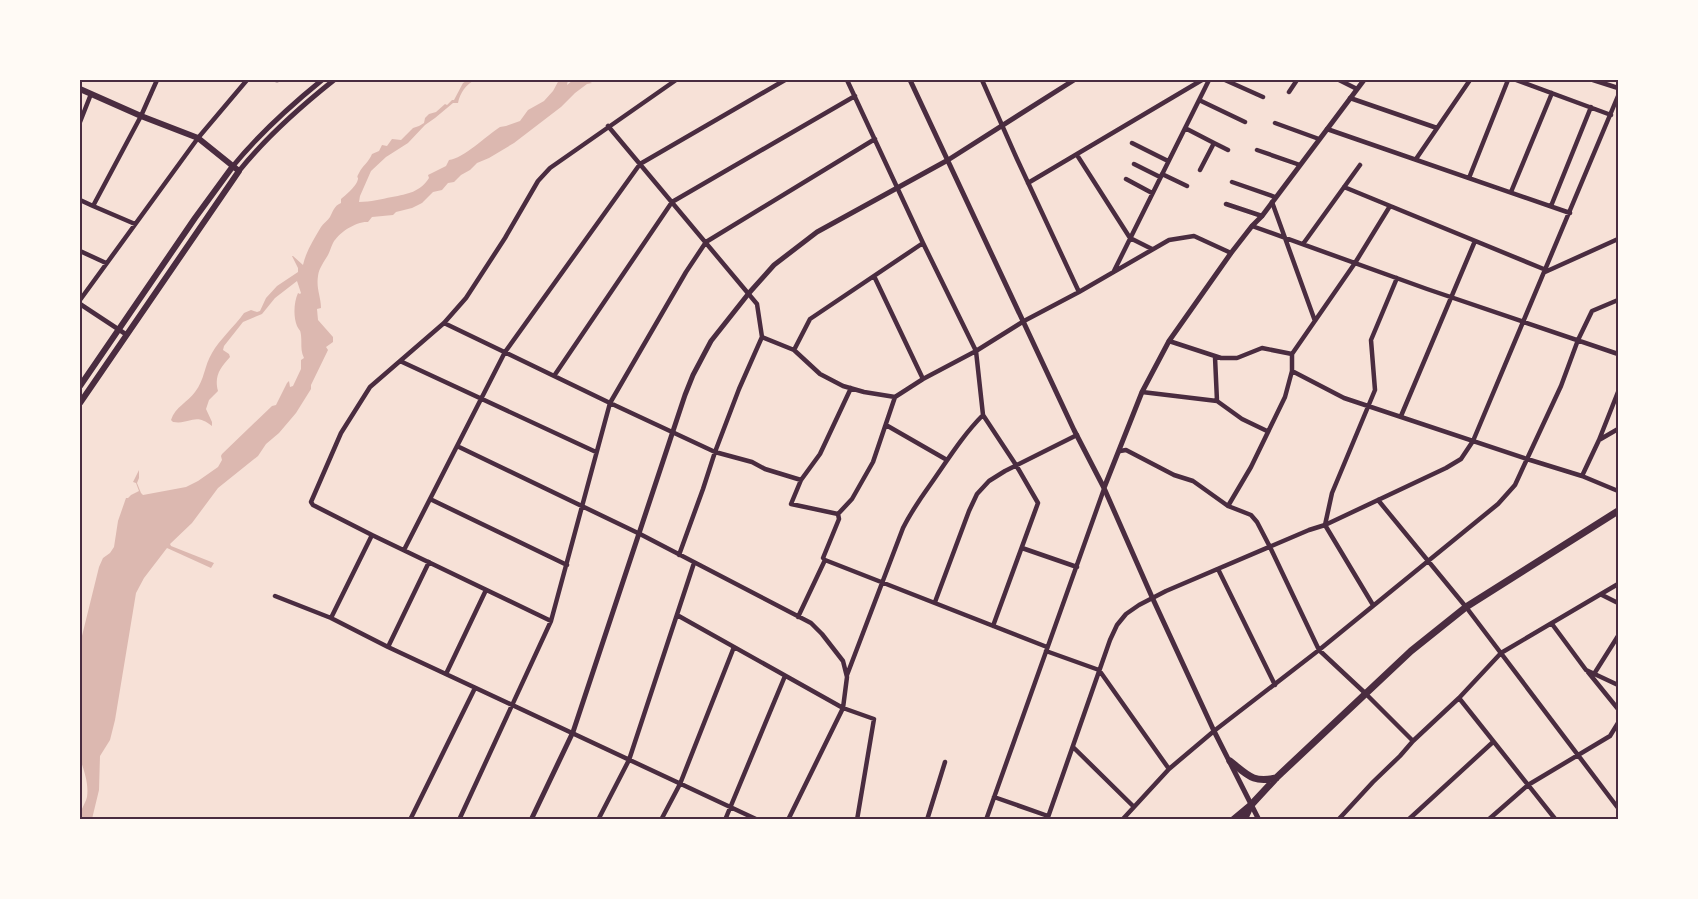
<svg xmlns="http://www.w3.org/2000/svg" width="1698" height="899" font-family="Raleway,sans-serif">
<style>
.water{fill:#dcb8b0}
.lines{fill:none;stroke-linecap:round;stroke-linejoin:round}
.minor{stroke:#4a2c40;stroke-width:4.5}
.tertiary{stroke:#4a2c40;stroke-width:5}
.secondary{stroke:#4a2c40;stroke-width:6}
.primary{stroke:#4a2c40;stroke-width:7}
.neatline{fill:none;stroke:#4a2c40;stroke-width:2}
</style>
<rect width="100%" height="100%" fill="#f7e1d7"/>
<path class="water" d="M 468,80 L 475,80 C 466,84 460,93 458,103 L 453,103 L 435,118 L 425,125 L 408,143 L 386,157 L 371,171 L 360,196 L 359,202 C 371,202 381,199 392,197 C 408,194 420,192 429,178 L 428,175 L 446,166 L 449,160 C 463,159 487,135 500,127 L 506,126 L 520,121 L 528,110 L 544,101 L 553,91 L 559,80 L 568,80 L 567,85 L 573,80 L 590,80 L 590,82 L 592,83 L 587,84 L 575,93 L 561,107 L 514,143 L 489,158 L 477,163 L 470,170 L 461,175 L 454,182 L 448,183 L 442,190 L 433,192 L 422,203 L 412,208 L 396,212 L 393,215 L 372,217 L 368,222 C 357,221 339,232 333,243 C 331,247 330,251 328,255 C 324,262 319,268 318,276 C 316,289 321,297 321,308 L 317,309 L 318,320 L 333,337 L 333,342 L 326,347 L 328,350 L 311,385 L 311,389 L 296,413 L 279,433 L 266,444 L 258,456 L 218,488 L 192,523 L 170,544 L 171,546 L 214,563 L 211,568 L 167,548 L 144,578 L 136,593 L 115,720 L 110,740 L 100,756 L 99,790 L 92,819 L 80,819 C 79,811 85,805 87,797 C 89,784 84,770 80,759 L 80,644 L 99,567 L 103,558 L 110,553 L 114,547 L 118,521 L 126,498 L 128,498 L 131,495 L 139,491 L 136,483 L 133,482 L 139,470 L 139,478 L 137,483 L 141,493 L 143,495 L 186,487 L 198,481 L 218,467 L 222,460 L 221,456 L 222,454 L 272,406 L 276,405 L 287,383 L 289,381 L 290,387 L 293,386 L 301,369 L 301,360 L 304,358 C 300,350 302,343 301,335 C 300,328 300,332 297,326 C 293,316 294,302 298,293 L 300,294 L 301,293 L 297,281 L 275,298 L 262,314 L 243,322 L 224,346 L 223,350 L 229,354 L 230,357 C 220,368 214,376 218,391 L 209,400 L 206,409 L 212,422 L 212,426 C 194,412 191,425 173,422 L 171,420 C 175,407 188,402 195,392 C 205,379 204,366 212,353 C 220,339 234,327 244,313 L 251,310 L 257,312 L 260,311 L 266,298 L 277,286 L 298,272 L 298,268 L 292,256 L 293,256 L 303,265 C 306,251 314,239 321,227 C 323,224 328,220 330,217 C 333,211 334,206 341,203 L 341,199 C 345,196 355,187 357,182 C 360,175 355,180 359,173 C 362,166 369,162 372,154 L 379,151 L 382,145 L 387,146 L 392,139 L 401,140 L 413,128 L 419,126 L 424,123 L 425,118 L 429,114 L 436,112 L 445,104 L 447,105 L 452,100 L 454,100 L 463,83 Z"/>
<g class="lines">
<path class="minor" d="M 276,80 L 278,80
M 676,80 L 550,168 L 538,181 L 505,238 L 466,298 L 444,323 L 370,387 L 341,433 L 311,502 L 313,505 L 372,535 L 331,618 L 388,647 L 758,820
M 847,80 L 923,243 L 976,351 L 983,415 L 1016,465 L 1038,503 L 993,626
M 982,80 L 1017,159 L 1079,292
M 1225,80 L 1263,97
M 1339,80 L 1357,89
M 1516,80 L 1611,115
M 1593,80 L 1618,88
M 1289,92 L 1297,80
M 1350,98 L 1437,128
M 1199,100 L 1245,122
M 80,122 L 91,94
M 1275,123 L 1319,139
M 608,126 L 757,304 L 762,337 L 739,389 L 715,452 L 703,489 L 679,555
M 1185,128 L 1214,143 L 1200,170
M 1327,129 L 1570,213
M 1132,143 L 1168,161
M 1214,143 L 1228,150
M 1257,150 L 1300,165
M 1077,155 L 1130,238 L 1152,249
M 1416,159 L 1470,80
M 1134,164 L 1160,177
M 1162,174 L 1187,186
M 1469,178 L 1508,80
M 1126,179 L 1152,193
M 1232,182 L 1275,197
M 1028,183 L 1202,80
M 1344,187 L 1546,270
M 1511,192 L 1552,93
M 80,200 L 93,206
M 1272,202 L 1315,321
M 1226,204 L 1262,216
M 1551,206 L 1591,107
M 135,224 L 93,206 L 141,116 L 157,80
M 1252,226 L 1427,289 L 1618,354
M 1303,244 L 1360,165
M 80,251 L 106,263
M 1114,271 L 1209,80
M 1545,272 L 1618,239
M 874,276 L 923,379
M 80,300 L 198,138 L 247,80
M 80,304 L 127,335
M 444,323 L 610,403 L 715,452 L 752,462 L 765,469 L 801,480
M 762,337 L 794,350 L 820,374 L 843,386 L 864,392 L 895,397
M 1169,341 L 1221,358 L 1237,358 L 1262,348 L 1292,354
M 794,350 L 810,319 L 923,243
M 1215,357 L 1217,401
M 400,361 L 596,452
M 1292,371 L 1344,398 L 1527,459 L 1582,476 L 1618,491
M 554,376 L 672,202 L 855,96
M 1142,392 L 1217,401 L 1242,419 L 1267,431
M 1401,416 L 1475,241
M 886,425 L 947,460
M 1599,440 L 1618,392
M 457,446 L 640,534 L 811,623 L 822,634 L 843,661 L 847,677 L 843,708 L 788,820
M 1120,451 L 1126,450 L 1174,475 L 1193,481 L 1228,506 L 1251,515 L 1257,522 L 1270,547 L 1319,650 L 1365,693 L 1413,741
M 1582,476 L 1599,440 L 1618,429
M 430,499 L 567,565
M 1378,500 L 1466,607 L 1618,808
M 1228,506 L 1251,467 L 1285,397 L 1292,371 L 1292,354 L 1355,263 L 1390,206
M 838,514 L 791,504 L 801,480 L 820,454 L 851,388
M 372,535 L 551,621
M 1022,548 L 1077,567
M 404,550 L 505,352 L 640,164 L 785,80
M 1218,569 L 1275,685
M 1602,595 L 1618,603
M 275,596 L 331,618
M 935,602 L 969,511 L 977,494 L 989,481 L 1005,471 L 1077,435
M 1373,605 L 1325,525 L 1332,493 L 1375,390 L 1371,340 L 1397,278
M 677,615 L 843,708 L 874,719 L 857,820
M 798,617 L 825,560
M 1552,624 L 1586,670 L 1618,685
M 388,647 L 429,562
M 1047,647 L 825,560 L 823,558 L 839,519 L 838,514 L 852,499 L 873,462 L 895,397 L 923,379 L 976,351 L 1024,321 L 1079,292 L 1169,240 L 1194,236 L 1231,253
M 1046,651 L 1099,670 L 1169,769
M 1588,672 L 1618,709
M 446,674 L 486,590
M 1594,674 L 1618,636
M 847,675 L 903,528 C 911,512 920,499 930,485 C 947,461 962,436 983,415
M 1459,698 L 1556,820
M 1073,747 L 1133,806
M 994,797 L 1048,816
M 410,820 L 475,688
M 459,820 L 551,621 L 610,403 L 686,272 L 706,242 L 875,139
M 598,820 L 629,760 L 694,563
M 661,820 L 680,784 L 734,647
M 725,820 L 785,676
M 927,820 L 945,762
M 986,820 L 1104,489
M 1047,820 L 1110,640 L 1117,625 L 1126,614 L 1139,605 L 1166,591 L 1309,530 L 1325,525 L 1446,468 L 1461,459 L 1473,441 L 1618,96
M 1122,820 L 1169,769 L 1214,731 L 1319,650 L 1498,504 L 1515,485 L 1527,459 L 1561,386 L 1578,340 L 1592,311 L 1618,300
M 1338,820 L 1373,782 L 1400,756 L 1413,741 L 1459,698 L 1501,653 L 1618,584
M 1408,820 L 1493,742
M 1488,820 L 1528,785 L 1610,736 L 1618,723"/>
<path class="tertiary" d="M 910,80 L 1074,430 L 1104,488 L 1152,597 L 1214,731 L 1259,820
M 233,166 C 260,133 290,106 322,80
M 239,171 C 267,136 300,107 334,80
M 1104,488 L 1142,392 L 1169,341 L 1231,253 L 1252,226 L 1262,216 L 1364,80
M 531,820 L 573,732 L 685,395 L 693,375 L 711,341 L 749,293 L 774,265 L 817,232 L 948,160 L 1074,80"/>
<path class="secondary" d="M 80,89 L 141,116 L 198,138 L 239,171 L 80,403
M 80,386 L 195,218 L 233,166"/>
<path class="primary" d="M 1230,761 C 1248,775 1252,783 1276,778
M 1233,820 L 1251,805 L 1276,778 L 1411,651 L 1466,607 L 1618,511
M 1244,820 L 1250,807"/>
</g>
<rect width="1698" height="899" fill="none" stroke="#fffaf5" stroke-width="162"/>
<rect x="81" y="81" width="1536" height="737" class="neatline"/>
</svg>
